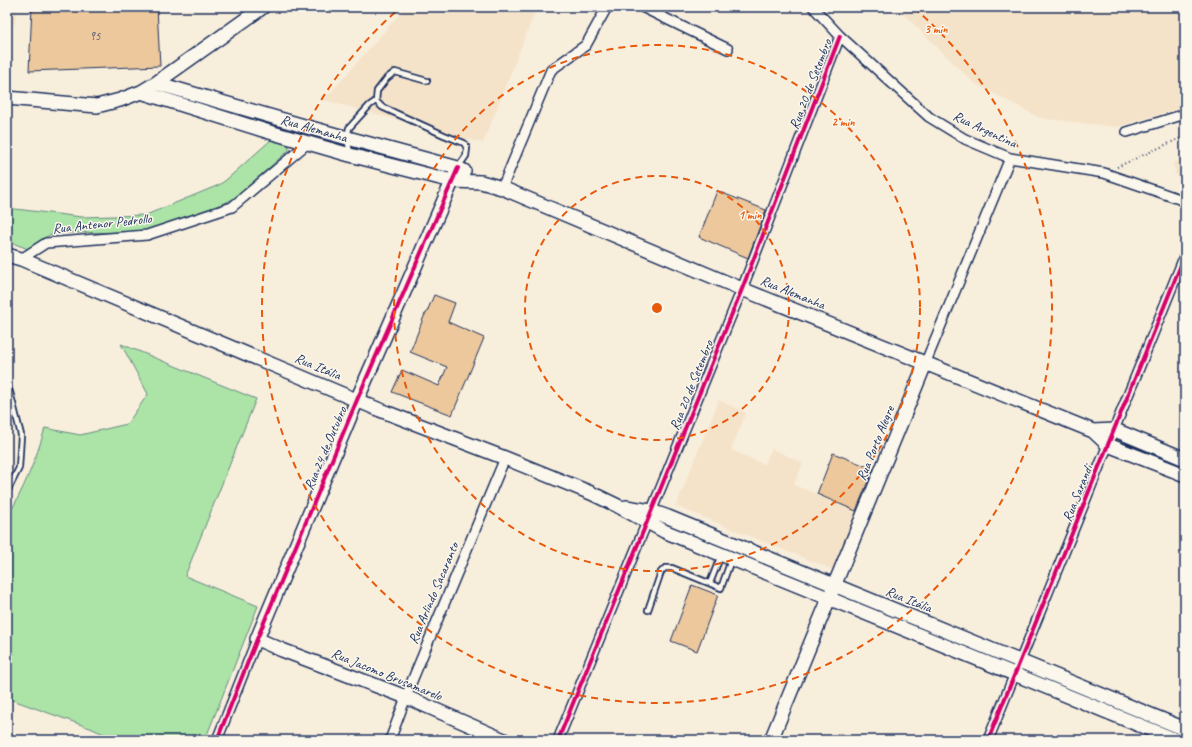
<svg xmlns="http://www.w3.org/2000/svg" width="1192" height="747" font-family="Caveat,sans-serif">
<style>
.built{fill:#f4e3c9}
.green{fill:#ace3a6;stroke:#648982}
.building{fill:#ecc89c;stroke:#1b2f5e}
.lines{fill:none;stroke-linecap:round;stroke-linejoin:round}
.lane-casing{stroke:#1b2f5e;stroke-width:8}
.street-casing{stroke:#1b2f5e;stroke-width:12}
.secondary-casing{stroke:#1b2f5e;stroke-width:16}
.path{stroke:#1b2f5e;stroke-width:2;stroke-dasharray:1 3;stroke-linecap:butt}
.lane{stroke:#fbf7ec;stroke-width:4.5}
.street{stroke:#fbf7ec;stroke-width:9}
.secondary{stroke:#fbf7ec;stroke-width:13}
.cycleway-casing{stroke:#fbf7ec;stroke-width:6}
.cycleway{stroke:#d6006c;stroke-width:4}
.ring{fill:none;stroke:#e8590c;stroke-width:2;stroke-dasharray:7 5}
.labels{text-anchor:middle;stroke-width:3;stroke-linejoin:round;paint-order:stroke}
.number-label{font-size:12px;fill:#4f556e}
.street-label{font-size:14px;fill:#1b2f5e;stroke:#fbf7ec}
.centre{fill:#e8590c;stroke:#fbf7ec;stroke-width:2}
.ring-label{font-size:12px;text-anchor:middle;font-weight:bold;fill:#e8590c;stroke:#fbf7ec;stroke-width:3;stroke-linejoin:round;paint-order:stroke}
</style>
<rect width="100%" height="100%" fill="#f8eedc"/>
<filter id="ink" filterUnits="userSpaceOnUse"><feTurbulence type="fractalNoise" baseFrequency=".025" numOctaves="2"/><feDisplacementMap in="SourceGraphic" scale="8" xChannelSelector="R" yChannelSelector="G"/><feConvolveMatrix kernelMatrix="1 2 1 2 8 2 1 2 1" color-interpolation-filters="sRGB"/></filter>
<g filter="url(#ink)">
<path class="built" d="M 7,7 L 17,7 L 15,24 L 7,23 Z
M 406,7 L 537,7 L 483,143 L 324,100 Z
M 896,7 L 1185,7 L 1185,107 L 1117,127 L 1040,118 L 974,83 Z
M 1185,159 L 1185,178 L 1176,175 L 1173,163 Z
M 719,400 L 746,413 L 731,450 L 764,464 L 772,449 L 803,463 L 794,485 L 857,511 L 833,570 L 676,506 Z"/>
<path class="green" d="M 272,139 L 289,146 L 289,150 L 235,198 L 227,202 L 151,230 L 138,232 L 55,233 C 44,237 38,241 31,250 L 7,241 L 7,208 L 82,217 L 146,215 L 219,185 L 226,180 Z
M 121,344 L 256,399 L 185,576 L 258,606 L 205,740 L 118,740 L 90,728 L 7,698 L 7,518 C 23,490 36,460 45,428 L 80,435 L 127,424 L 148,394 Z"/>
<path class="building" d="M 32,7 L 157,7 L 160,66 L 29,71 Z
M 717,191 L 766,210 L 748,258 L 699,237 Z
M 434,295 L 455,303 L 448,322 L 484,338 L 452,415 L 392,392 L 402,370 L 439,386 L 447,367 L 410,352 L 425,314 L 426,314 Z
M 833,453 L 873,469 L 856,511 L 817,494 Z
M 692,585 L 718,595 L 697,651 L 671,641 Z"/>
<g class="lines">
<g class="lane-casing">
<path id="lane" d="M 427,81 L 395,72 L 387,78 L 377,91 L 376,101 L 382,107 L 444,135 L 464,143 L 467,148 L 466,156 L 459,166
M 350,153 L 347,138 L 349,128 L 370,105 L 376,101
M 7,386 L 10,392 L 21,435 L 19,468 L 7,492
M 710,583 L 721,555
M 648,610 L 661,572 L 665,568 L 672,568 L 721,588 L 731,560"/>
</g>
<g class="street-casing">
<path id="street" d="M 642,7 L 728,49
M 813,7 L 840,36 L 929,117 L 965,139 L 1010,158 L 1104,173 L 1185,201
M 1127,132 L 1185,114
M 502,188 L 551,70 L 586,45 L 607,7
M 21,259 L 46,243 L 147,235 L 232,207 L 308,143
M 925,364 L 1010,158
M 217,740 L 257,639
M 390,740 L 412,681 L 505,458
M 558,740 L 742,289 L 840,36
M 988,740 L 1185,255"/>
</g>
<g class="secondary-casing">
<path id="secondary" d="M 156,83 L 311,128 L 458,168 L 464,171
M 141,92 L 266,131 L 350,155 L 452,181 L 481,182 L 502,188 L 742,289 L 1093,431 L 1108,445 L 1185,475
M 7,98 L 97,106 L 120,100 L 141,92 L 156,83 L 263,7
M 458,168 L 357,400 L 257,639 L 282,650 L 406,697 L 504,740
M 7,255 L 21,259 L 380,410 L 505,458 L 591,493 L 618,506 L 664,531 L 1176,740
M 1093,431 L 1115,430 L 1185,459
M 626,507 L 651,511 L 668,517 L 1185,729
M 771,740 L 925,364"/>
</g>
<path class="path" d="M 1117,167 L 1185,136"/>
<use href="#lane" class="lane"/>
<use href="#street" class="street"/>
<use href="#secondary" class="secondary"/>
<g class="cycleway-casing">
<path id="cycleway" d="M 217,740 L 257,639 L 357,400 L 458,168
M 558,740 L 742,289 L 840,36
M 988,740 L 1185,255"/>
</g>
<use href="#cycleway" class="cycleway"/>
</g>
</g>
<g class="ring">
<circle cx="657" cy="308" r="132"/>
<circle cx="657" cy="308" r="263"/>
<path d="M914 8A395 395 0 1 1 400 8"/>
</g>
<g class="labels">
<g class="number-label">
<text x="95" y="40">95</text>
</g>
<g class="street-label">
<text transform="translate(810 84) rotate(-69)" y="5">Rua 20 de Setembro</text>
<text transform="translate(314 128) rotate(16)" y="5">Rua Alemanha</text>
<text transform="translate(985 129) rotate(25)" y="5">Rua Argentina</text>
<text transform="translate(102 223) rotate(-6)" y="5">Rua Antenor Pedrollo</text>
<text transform="translate(793 292) rotate(22)" y="5">Rua Alemanha</text>
<text transform="translate(318 366) rotate(23)" y="5">Rua Itália</text>
<text transform="translate(691 385) rotate(-68)" y="5">Rua 20 de Setembro</text>
<text transform="translate(875 443) rotate(-68)" y="5">Rua Porto Alegre</text>
<text transform="translate(325 448) rotate(-67)" y="5">Rua 24 de Outubro</text>
<text transform="translate(1077 493) rotate(-68)" y="5">Rua Sarandi</text>
<text transform="translate(433 593) rotate(-67)" y="5">Rua Arlindo Sacaranto</text>
<text transform="translate(909 599) rotate(22)" y="5">Rua Itália</text>
<text transform="translate(387 674) rotate(22)" y="5">Rua Jacomo Brusamarelo</text>
</g>
</g>
<circle cx="657" cy="308" r="6" class="centre"/>
<g class="ring-label">
<text x="936" y="33">3 min</text>
<text x="843" y="126">2 min</text>
<text x="750" y="219">1 min</text>
</g>
<rect width="1192" height="747" fill="none" stroke="#fbf7ec" stroke-width="24"/>
<rect x="12" y="12" width="1168" height="723" fill="none" stroke="#1b2f5e" stroke-width="1.5" filter="url(#ink)"/>
</svg>
